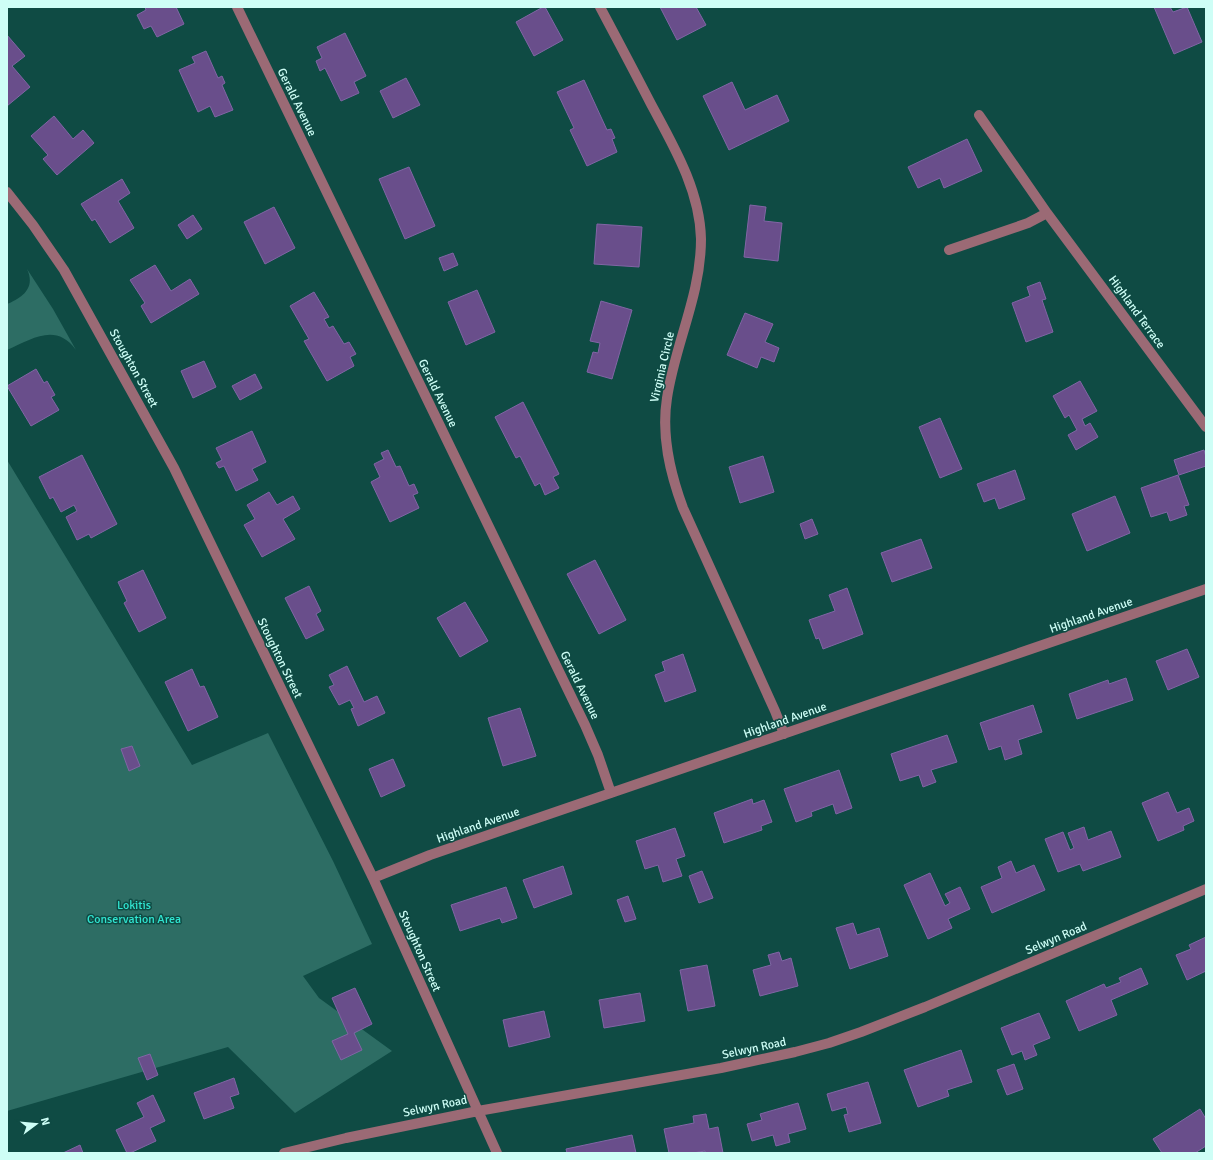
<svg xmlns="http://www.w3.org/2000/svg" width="1213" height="1160" font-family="Signika,sans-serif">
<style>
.green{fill:#2d6d64}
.building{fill:#694e8b;stroke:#8165a5}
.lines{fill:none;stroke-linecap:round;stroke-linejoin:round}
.minor{stroke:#9b6a75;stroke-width:10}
.labels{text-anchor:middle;stroke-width:3;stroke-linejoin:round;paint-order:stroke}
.street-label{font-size:12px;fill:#cefef6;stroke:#0f4b44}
.park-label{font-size:12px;fill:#31e5d1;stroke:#0f4b44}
</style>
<rect width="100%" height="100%" fill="#0f4b44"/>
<path class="green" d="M 27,269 L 53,309 L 76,350 C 56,322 32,339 7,350 L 7,304 C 22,298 36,288 27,269 Z
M 7,460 L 192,765 L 268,733 L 333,861 L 372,944 L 303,976 L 319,998 L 392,1051 L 295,1113 L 228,1047 L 7,1111 Z"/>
<path class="building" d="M 145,7 L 176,7 L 184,24 L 157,37 L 151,26 L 144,29 L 137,15 L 146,10 Z
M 543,7 L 545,7 L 563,40 L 534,56 L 516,22 Z
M 660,7 L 696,7 L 706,25 L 677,40 Z
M 1154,7 L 1170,7 L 1173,12 L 1187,7 L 1202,42 L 1174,54 Z
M 345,33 L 366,76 L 354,82 L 359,93 L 341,101 L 325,68 L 320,71 L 316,61 L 322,58 L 317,47 Z
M 7,35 L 25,56 L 12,66 L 30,87 L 7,106 Z
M 206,51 L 218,78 L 222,76 L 225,83 L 222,85 L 233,110 L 215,117 L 210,106 L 198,112 L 179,70 L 195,63 L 192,57 Z
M 406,78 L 420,105 L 393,118 L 380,91 Z
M 584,80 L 607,130 L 611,129 L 615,138 L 612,139 L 617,152 L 587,166 L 570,130 L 574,128 L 557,92 Z
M 732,82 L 745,110 L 777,95 L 789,121 L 729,150 L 703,96 Z
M 54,116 L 73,139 L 83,130 L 94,143 L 57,175 L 43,159 L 48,155 L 31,136 Z
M 967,139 L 982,171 L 944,188 L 940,178 L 918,188 L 908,167 Z
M 409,167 L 435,226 L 405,239 L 379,179 Z
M 122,179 L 130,193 L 118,201 L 134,228 L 110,243 L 95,219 L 92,221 L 81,204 Z
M 750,205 L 766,207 L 764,221 L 782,223 L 778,261 L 744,257 Z
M 274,207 L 295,248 L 265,264 L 244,222 Z
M 193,215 L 202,229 L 187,239 L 178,225 Z
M 597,224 L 642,227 L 639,267 L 594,264 Z
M 453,253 L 458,265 L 444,271 L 439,258 Z
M 155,265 L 171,291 L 190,279 L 199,294 L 151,323 L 141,306 L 145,303 L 130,280 Z
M 1040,282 L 1046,299 L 1042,300 L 1053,332 L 1026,342 L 1012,303 L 1030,296 L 1027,287 Z
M 477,290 L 495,332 L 466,345 L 448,302 Z
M 314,292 L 329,317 L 324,319 L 329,328 L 333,326 L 344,344 L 349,342 L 356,354 L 350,357 L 354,366 L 327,381 L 304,341 L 309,339 L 290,306 Z
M 601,301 L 632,310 L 612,379 L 587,372 L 593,352 L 598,353 L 600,343 L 590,341 Z
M 745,313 L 773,324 L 765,342 L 779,348 L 774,362 L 761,357 L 757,368 L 727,355 Z
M 204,361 L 216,387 L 193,398 L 181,371 Z
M 36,369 L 44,383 L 47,381 L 55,395 L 51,397 L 59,410 L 31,426 L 7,386 Z
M 255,374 L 262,388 L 240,400 L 232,386 Z
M 1080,381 L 1097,411 L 1082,419 L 1085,426 L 1090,423 L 1098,437 L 1076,450 L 1068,435 L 1077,430 L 1069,415 L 1065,418 L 1053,396 Z
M 523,402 L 559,474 L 553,477 L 559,488 L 545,495 L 540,483 L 535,486 L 520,456 L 516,458 L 495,417 Z
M 940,418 L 962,469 L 940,478 L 919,427 Z
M 252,431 L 266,462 L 252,469 L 258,480 L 236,491 L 224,466 L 219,468 L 216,463 L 222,460 L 216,448 Z
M 388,450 L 396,467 L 400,466 L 409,486 L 414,484 L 418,493 L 413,495 L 419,508 L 390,522 L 371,482 L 380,477 L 374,464 L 384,459 L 381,453 Z
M 1204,450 L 1206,457 L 1206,466 L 1179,475 L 1174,460 Z
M 82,455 L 117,524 L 91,538 L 89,534 L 77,540 L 66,517 L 77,511 L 74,505 L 61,512 L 53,497 L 50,499 L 39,477 Z
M 763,456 L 774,492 L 740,503 L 729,467 Z
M 1015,470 L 1025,499 L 999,509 L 995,498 L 984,502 L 977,484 Z
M 1178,475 L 1189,505 L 1184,506 L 1187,515 L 1170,521 L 1167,512 L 1151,517 L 1141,488 Z
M 269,492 L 277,505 L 293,496 L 300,509 L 283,519 L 295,539 L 262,557 L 244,525 L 255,519 L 247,505 Z
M 1115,496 L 1130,533 L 1087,551 L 1072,514 Z
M 812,519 L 818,534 L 805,539 L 800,524 Z
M 921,539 L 932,568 L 892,582 L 881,553 Z
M 595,560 L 626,620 L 599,634 L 567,574 Z
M 143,570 L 166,618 L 139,632 L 124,603 L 127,601 L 118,582 Z
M 309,586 L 321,611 L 316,614 L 324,630 L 306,639 L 285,598 Z
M 847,588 L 863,634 L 823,649 L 819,638 L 816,639 L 809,620 L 835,611 L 829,595 Z
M 465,602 L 488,641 L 460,657 L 437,618 Z
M 1187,649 L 1199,677 L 1168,690 L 1156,661 Z
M 683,654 L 696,691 L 665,702 L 655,675 L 665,671 L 662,662 Z
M 347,666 L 364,702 L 377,696 L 385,713 L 358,726 L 351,709 L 354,708 L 350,700 L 339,705 L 329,687 L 334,685 L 329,675 Z
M 192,669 L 200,687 L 204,686 L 218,717 L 188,731 L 165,682 Z
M 1126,678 L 1133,700 L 1077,719 L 1069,694 L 1108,680 L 1109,684 Z
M 1033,705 L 1042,732 L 1018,740 L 1022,754 L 1005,760 L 1001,746 L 989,750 L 980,723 Z
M 520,708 L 536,756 L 503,766 L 488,718 Z
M 947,735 L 957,762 L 931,770 L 936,782 L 923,787 L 919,775 L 900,781 L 891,754 Z
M 132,746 L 140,766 L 129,771 L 121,749 Z
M 393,759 L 405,786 L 381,797 L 369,769 Z
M 839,770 L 852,808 L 836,814 L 833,804 L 811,812 L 812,816 L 796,822 L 784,789 Z
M 1168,792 L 1177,813 L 1189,808 L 1194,821 L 1183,826 L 1184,830 L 1158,841 L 1142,803 Z
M 752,799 L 753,804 L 764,800 L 772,822 L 761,826 L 762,830 L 724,843 L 714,813 Z
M 1084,827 L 1088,840 L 1111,831 L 1121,857 L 1083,871 L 1080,864 L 1058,872 L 1045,839 L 1063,832 L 1070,850 L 1074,848 L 1068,833 Z
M 675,828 L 685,856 L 676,859 L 682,876 L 663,882 L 658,865 L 645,869 L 636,841 Z
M 1011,861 L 1016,873 L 1034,865 L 1045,890 L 992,913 L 981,887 L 1002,878 L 998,867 Z
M 563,866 L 572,894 L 534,908 L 523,880 Z
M 702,871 L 713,898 L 699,903 L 689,876 Z
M 930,873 L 945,906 L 950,903 L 945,894 L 960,887 L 970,909 L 948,919 L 952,928 L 928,939 L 904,885 Z
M 506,887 L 517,918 L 502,923 L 500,918 L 460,931 L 451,905 Z
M 628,896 L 636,919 L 625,922 L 617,900 Z
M 853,923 L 857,935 L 879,928 L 888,956 L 850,969 L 836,928 Z
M 1206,937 L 1206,971 L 1187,980 L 1176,955 L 1191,949 L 1189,945 Z
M 779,952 L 782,961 L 791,958 L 798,986 L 760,996 L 753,970 L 771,965 L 768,955 Z
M 707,965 L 715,1006 L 688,1011 L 680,970 Z
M 1141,968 L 1148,984 L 1111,1000 L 1117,1015 L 1079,1031 L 1066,1001 L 1104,984 L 1106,988 L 1121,982 L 1119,978 Z
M 355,988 L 372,1024 L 354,1033 L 362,1050 L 341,1060 L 332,1041 L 348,1034 L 332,998 Z
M 640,993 L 645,1021 L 604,1028 L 599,1000 Z
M 544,1011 L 550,1037 L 509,1047 L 503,1020 Z
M 1039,1013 L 1050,1038 L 1033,1045 L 1037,1055 L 1025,1060 L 1022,1051 L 1012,1055 L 1001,1028 Z
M 961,1050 L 972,1082 L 947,1090 L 949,1096 L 918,1107 L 904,1070 Z
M 150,1054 L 158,1075 L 147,1080 L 138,1058 Z
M 1014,1064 L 1023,1089 L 1007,1095 L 997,1070 Z
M 234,1078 L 239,1094 L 230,1097 L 234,1108 L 204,1119 L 194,1093 Z
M 868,1082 L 881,1123 L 849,1132 L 844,1115 L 848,1114 L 846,1107 L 832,1111 L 827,1094 Z
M 153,1095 L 165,1121 L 150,1128 L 156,1141 L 130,1153 L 127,1153 L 116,1130 L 144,1117 L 137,1103 Z
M 798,1103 L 806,1129 L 788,1134 L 790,1142 L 776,1146 L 773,1135 L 752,1141 L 747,1124 L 762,1120 L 760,1114 Z
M 1200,1109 L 1206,1119 L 1206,1146 L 1195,1153 L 1162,1153 L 1153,1139 Z
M 706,1114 L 709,1129 L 718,1127 L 723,1153 L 705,1153 L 705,1151 L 693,1153 L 669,1153 L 664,1129 L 694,1123 L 693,1116 Z
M 632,1135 L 636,1153 L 567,1153 L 566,1149 Z
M 80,1145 L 83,1153 L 63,1153 Z"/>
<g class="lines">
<path class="minor" d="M 237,7 L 585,725 L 598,755 L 611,793
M 600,7 C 617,39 634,71 651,104 C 673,145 700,190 701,239 C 701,295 675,344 667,398 C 661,436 670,473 683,508 L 775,711 L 784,734
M 979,115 L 1047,213 L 1206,427
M 7,192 L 33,225 L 64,270 L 174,468 L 373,878 L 497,1153
M 949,250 L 1028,223 L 1047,213
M 373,878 L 430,855 L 1206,589
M 284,1153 L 346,1138 L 478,1111 L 721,1068 L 795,1052 L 829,1043 L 861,1032 L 925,1007 L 1206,889"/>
</g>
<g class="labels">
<g class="street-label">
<text transform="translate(297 102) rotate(64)" y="4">Gerald Avenue</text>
<text transform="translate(1137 312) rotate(54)" y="4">Highland Terrace</text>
<text transform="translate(662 367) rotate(-77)" y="4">Virginia Circle</text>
<text transform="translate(134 368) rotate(61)" y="4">Stoughton Street</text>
<text transform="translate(438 393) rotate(64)" y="4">Gerald Avenue</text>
<text transform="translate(1091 615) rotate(-19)" y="4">Highland Avenue</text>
<text transform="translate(280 658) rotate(64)" y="4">Stoughton Street</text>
<text transform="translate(580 685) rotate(64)" y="4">Gerald Avenue</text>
<text transform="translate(785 720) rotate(-19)" y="4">Highland Avenue</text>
<text transform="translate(478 825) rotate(-19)" y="4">Highland Avenue</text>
<text transform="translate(1056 938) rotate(-23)" y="4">Selwyn Road</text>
<text transform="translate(420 951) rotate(66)" y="4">Stoughton Street</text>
<text transform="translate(754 1048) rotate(-12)" y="4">Selwyn Road</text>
<text transform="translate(435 1106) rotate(-12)" y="4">Selwyn Road</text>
</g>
<g class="park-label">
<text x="134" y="909">Lokitis<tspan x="134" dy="14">Conservation Area</tspan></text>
</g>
</g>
<rect width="1213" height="1160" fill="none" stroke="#cefef6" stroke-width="16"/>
<g transform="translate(36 1124) rotate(74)" stroke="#0f4b44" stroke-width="3" paint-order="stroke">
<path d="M0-3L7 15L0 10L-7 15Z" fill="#cefef6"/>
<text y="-6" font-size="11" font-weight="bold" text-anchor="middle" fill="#cefef6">N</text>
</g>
</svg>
